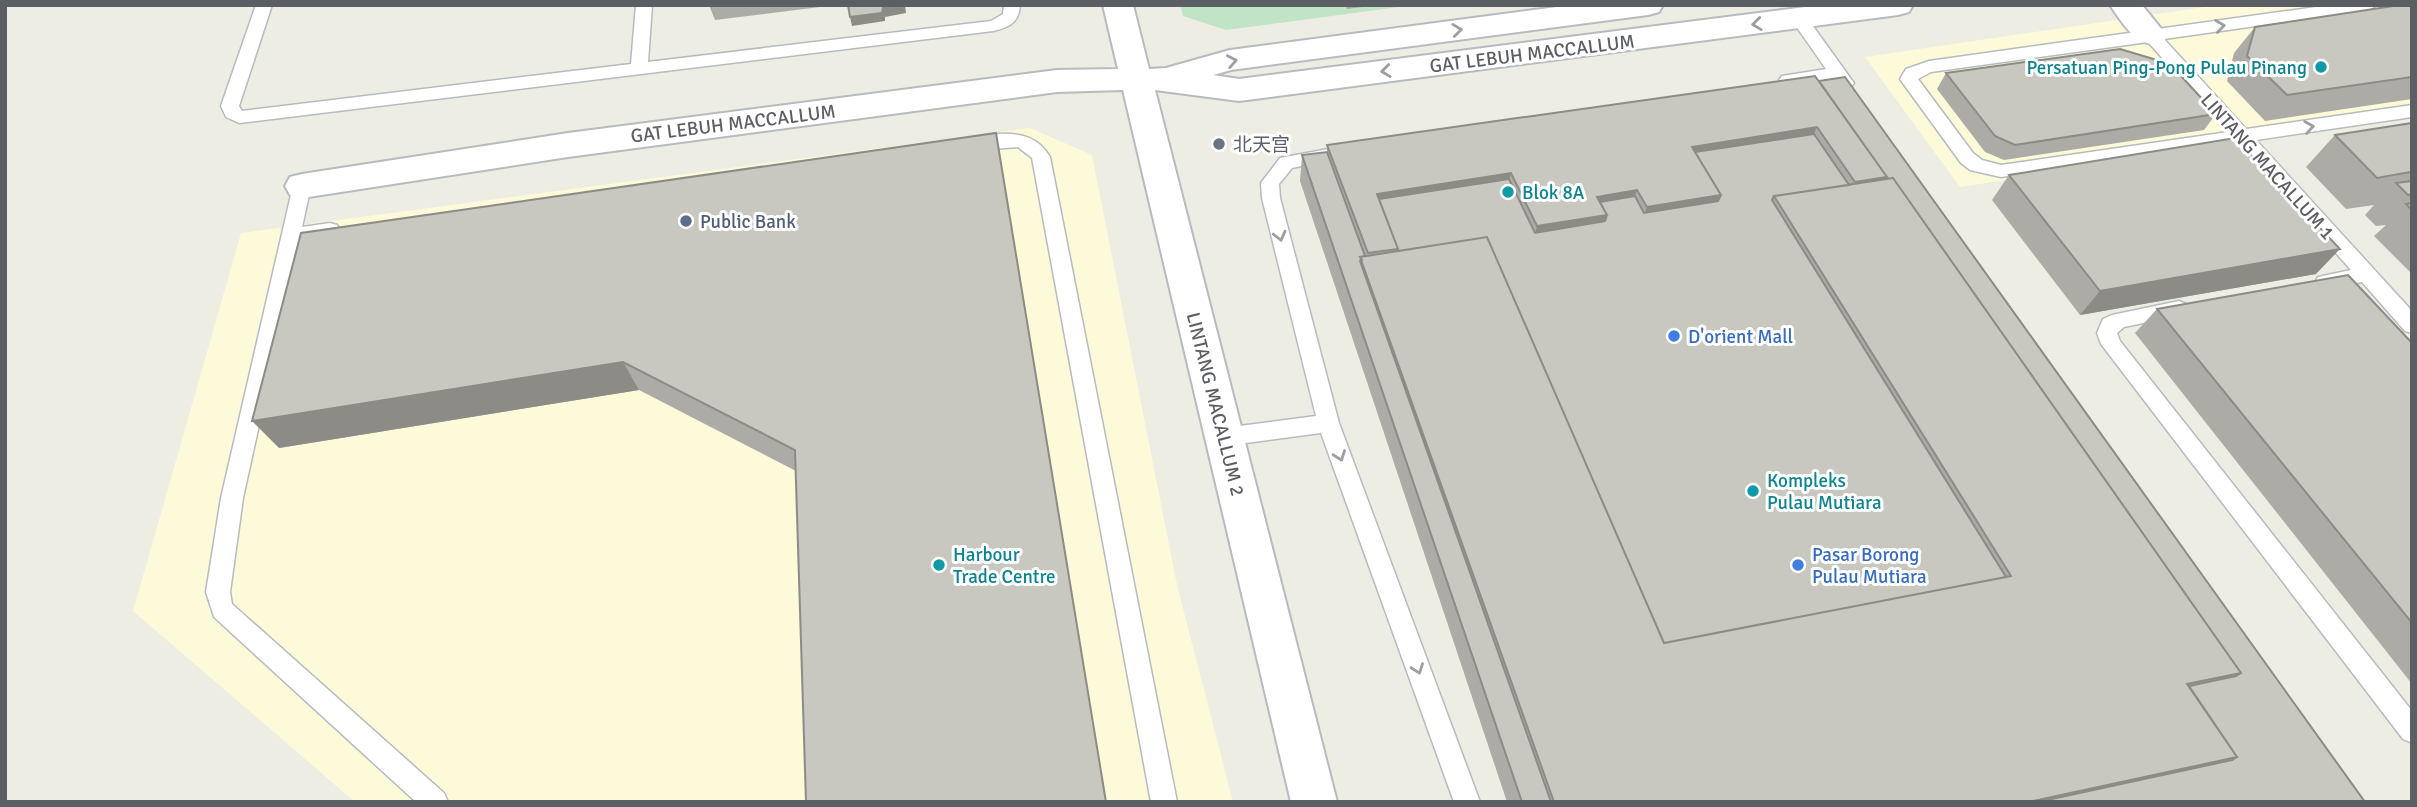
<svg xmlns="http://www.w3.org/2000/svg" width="2417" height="807" font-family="Signika,'Noto Sans SC',sans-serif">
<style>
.commercial{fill:#fcfad9}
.green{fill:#c1e4c7}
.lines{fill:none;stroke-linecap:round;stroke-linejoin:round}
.lane-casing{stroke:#b8babf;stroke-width:3}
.street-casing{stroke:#b8babf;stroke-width:4}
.lane{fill:#fff;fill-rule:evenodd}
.street{fill:#fff;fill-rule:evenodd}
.wall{fill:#acaba5}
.shaded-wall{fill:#8c8b86}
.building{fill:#c8c7c0;stroke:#8c8b86;stroke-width:2}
.oneway{stroke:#9d9ea1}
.culture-dot{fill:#0f9aa8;stroke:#fff;stroke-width:2.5}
.worship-dot{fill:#6b7280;stroke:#fff;stroke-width:2.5}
.service-dot{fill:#5c6f8a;stroke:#fff;stroke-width:2.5}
.shop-dot{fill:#3f7fe0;stroke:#fff;stroke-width:2.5}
.labels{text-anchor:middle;stroke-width:6;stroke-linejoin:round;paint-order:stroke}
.street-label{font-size:19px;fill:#5b5e63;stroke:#fff}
.culture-label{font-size:19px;fill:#0d838f;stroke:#fff;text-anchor:start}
.worship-label{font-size:19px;fill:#5b616d;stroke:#fff;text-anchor:start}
.service-label{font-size:19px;fill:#4e5e75;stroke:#fff;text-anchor:start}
.shop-label{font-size:19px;fill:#366cbe;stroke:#fff;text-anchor:start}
</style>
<rect width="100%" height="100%" fill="#edede3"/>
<path class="commercial" d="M 2218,5 L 2412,5 L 2412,118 L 1960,187 L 1865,57 Z
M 1030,128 L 1092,155 L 1177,585 L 1233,802 L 355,802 L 133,611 L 241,233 Z"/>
<path class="green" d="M 1180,5 L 1414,5 L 1226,30 L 1183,16 Z"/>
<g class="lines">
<g class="lane-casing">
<path id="lane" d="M 256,5 L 272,5 L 239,106 L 242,111 L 631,64 L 636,5 L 652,5 L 648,62 L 991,21 L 1003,14 L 1004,5 L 1020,5 C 1019,23 1009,27 993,31 L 239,123 L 226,117 L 221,106 Z
M 2330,5 L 2377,5 L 2369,10 L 2164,39 L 2246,129 L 2412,105 L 2412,117 L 2256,140 L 2412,311 L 2412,333 L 2405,331 L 2362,282 L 2325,289 L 2318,287 L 2315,282 L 2318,277 L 2351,270 L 2238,143 L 2001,177 L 1970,170 L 1961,163 L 1900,79 L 1906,69 L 1929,61 ZM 2148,42 L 2228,132 L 2001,165 L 1982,160 L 1973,153 L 1918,79 L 1931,72 Z
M 1799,14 L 1805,15 L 1851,79 L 1854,83 L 1851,87 L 1839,87 L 1833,79 L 1788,86 L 1782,84 L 1779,80 L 1782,76 L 1826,69 L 1791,19 Z
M 999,134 C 1021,133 1038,137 1050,157 L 1177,802 L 1151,802 L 1032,158 L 1018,147 L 969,151 L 963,149 L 960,145 L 963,141 Z
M 1328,149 L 1334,151 L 1337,155 L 1334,159 L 1292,168 L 1279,184 L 1280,198 L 1339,423 L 1480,802 L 1454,802 L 1321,433 L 1224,446 L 1216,443 L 1213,437 L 1216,431 L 1224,428 L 1316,416 L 1262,198 L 1261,183 L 1280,158 Z
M 302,179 L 309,181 L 311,186 L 302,227 L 330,223 L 337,225 L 340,230 L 337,235 L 299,242 L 243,498 L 230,592 L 232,604 L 444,793 L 448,802 L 416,802 L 214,617 L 206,592 L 221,498 L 293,186 L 295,181 Z
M 2179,301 L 2186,304 L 2189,309 L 2186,314 L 2124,327 L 2117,333 L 2120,341 L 2412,711 L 2412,743 L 2403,739 L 2101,344 L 2097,333 L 2103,319 L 2112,315 Z"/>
</g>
<g class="street-casing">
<path id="street" d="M 1103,5 L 1133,5 L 1149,69 L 1166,68 L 1230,50 L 1572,5 L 1663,5 L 1659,12 L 1648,15 L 1231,70 L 1213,75 L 1239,79 L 1821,5 L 1913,5 L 1909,12 L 1898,15 L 1239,101 L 1155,90 L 1337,802 L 1291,802 L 1123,90 L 1057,92 L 568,157 L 302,198 L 290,195 L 285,186 L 290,177 L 302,174 L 568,133 L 1057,70 L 1118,69 Z
M 2110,5 L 2142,5 L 2167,36 L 2163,43 C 2138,50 2123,24 2110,5 Z"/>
</g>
<use href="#lane" class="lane"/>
<use href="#street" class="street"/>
</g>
<path class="wall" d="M 709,5 L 836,5 L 715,20 Z
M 1345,5 L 1378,5 L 1347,9 Z
M 2412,5 L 2412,99 L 2265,121 L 2227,81 L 2234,53 L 2255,27 Z
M 1946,73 L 2216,114 L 2204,130 L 2004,160 L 1985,152 L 1937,89 Z
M 1815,76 L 2365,802 L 1507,802 L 1300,181 L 1302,155 L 1327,152 L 1327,145 Z
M 2412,123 L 2412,274 L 2374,236 L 2386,225 L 2376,226 L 2365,215 L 2374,205 L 2346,209 L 2306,167 L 2335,135 Z
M 996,133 L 796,471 L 639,390 L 279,448 Z
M 2009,175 L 2316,274 L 2080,315 L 1992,200 Z
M 2157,309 L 2412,343 L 2412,684 L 2135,333 Z"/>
<path class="shaded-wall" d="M 901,5 L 905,5 L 906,13 L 885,17 L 885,21 L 852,26 L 850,17 L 883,8 Z
M 1817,127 L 1802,159 L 1702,175 L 1692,147 Z
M 1511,173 L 1503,205 L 1385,223 L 1377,194 Z
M 1637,190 L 1626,222 L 1528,258 L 1537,226 L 1597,197 Z
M 1721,195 L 1707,226 L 1635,238 L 1647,207 Z
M 2340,249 L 2316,274 L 2080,315 L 2100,291 Z
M 623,362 L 639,390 L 279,448 L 252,421 Z"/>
<path class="building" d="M 848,5 L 901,5 L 883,8 L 882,13 L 850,17 Z
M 2400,5 L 2412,5 L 2412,77 L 2287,95 L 2247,56 L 2255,27 Z
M 2120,49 L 2170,64 L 2216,114 L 2015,145 L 1995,136 L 1946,73 Z
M 1815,76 L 1887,177 L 1855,182 L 1817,127 L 1692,147 L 1721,195 L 1647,207 L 1637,190 L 1597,197 L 1607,215 L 1537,226 L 1511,173 L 1377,194 L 1398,249 L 1368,253 L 1327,145 Z
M 1845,77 L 2365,802 L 2038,802 L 2232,760 L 2237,757 L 2189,686 L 2236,676 L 2241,673 L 1893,178 L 1886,179 L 1887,177 L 1819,81 Z
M 2412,123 L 2412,174 L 2410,172 L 2377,178 L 2335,135 Z
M 996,133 L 1106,802 L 806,802 L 795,450 L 623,362 L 252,421 L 301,233 Z
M 1814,134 L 1849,185 L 1774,196 L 1772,200 L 2006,577 L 1664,643 L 1487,237 L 1398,251 L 1398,249 L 1379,199 L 1509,179 L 1535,233 L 1605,221 L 1607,215 L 1600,202 L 1635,196 L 1644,213 L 1718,201 L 1721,195 L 1695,152 Z
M 2235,138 L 2340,249 L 2100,291 L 2009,175 Z
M 1327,152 L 1365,256 L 1360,257 L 1362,260 L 1360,261 L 1551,802 L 1522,802 L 1302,155 Z
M 1893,178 L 2241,673 L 2187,684 L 2237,757 L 2029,802 L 1554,802 L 1360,257 L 1487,237 L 1664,643 L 2011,576 L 1774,196 Z
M 2412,181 L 2412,194 L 2408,195 L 2396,183 Z
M 2412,203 L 2412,210 L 2406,204 Z
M 2348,275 L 2412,343 L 2412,623 L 2157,309 Z"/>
<defs><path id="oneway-chevron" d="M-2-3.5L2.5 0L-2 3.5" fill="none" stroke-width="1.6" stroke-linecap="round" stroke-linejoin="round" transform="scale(1.75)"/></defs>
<g class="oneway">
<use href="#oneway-chevron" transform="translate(1757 24) rotate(173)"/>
<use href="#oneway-chevron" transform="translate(2220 26) rotate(-8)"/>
<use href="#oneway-chevron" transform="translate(1457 30) rotate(-7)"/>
<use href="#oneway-chevron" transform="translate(1232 61) rotate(-11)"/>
<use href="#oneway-chevron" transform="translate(1386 71) rotate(173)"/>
<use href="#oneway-chevron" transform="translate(2309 127) rotate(-9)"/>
<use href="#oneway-chevron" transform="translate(1280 236) rotate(76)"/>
<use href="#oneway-chevron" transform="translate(1340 456) rotate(70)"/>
<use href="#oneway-chevron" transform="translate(1418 669) rotate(70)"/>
</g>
<g class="culture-dot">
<circle cx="2321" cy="67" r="7"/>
<circle cx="1508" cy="192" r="7"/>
<circle cx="1753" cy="491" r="7"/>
<circle cx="939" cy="565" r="7"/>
</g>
<circle class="worship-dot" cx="1219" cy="144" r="7"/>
<circle class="service-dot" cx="686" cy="221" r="7"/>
<g class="shop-dot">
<circle cx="1674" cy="336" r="7"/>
<circle cx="1798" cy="565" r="7"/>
</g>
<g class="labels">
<g class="street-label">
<text transform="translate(1532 53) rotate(-7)" y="7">GAT LEBUH MACCALLUM</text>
<text transform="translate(733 123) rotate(-7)" y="7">GAT LEBUH MACCALLUM</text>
<text transform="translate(2268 166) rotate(48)" y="7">LINTANG MACALLUM 1</text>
<text transform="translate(1216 404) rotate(76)" y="7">LINTANG MACALLUM 2</text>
</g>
<g class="culture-label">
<text x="2307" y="74" text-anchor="end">Persatuan Ping-Pong Pulau Pinang</text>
<text x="1522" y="199">Blok 8A</text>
<text x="1767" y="487">Kompleks<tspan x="1767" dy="22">Pulau Mutiara</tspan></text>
<text x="953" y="561">Harbour<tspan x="953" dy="22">Trade Centre</tspan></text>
</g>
<g class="worship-label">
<text x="1233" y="151">北天宫</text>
</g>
<g class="service-label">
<text x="700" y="228">Public Bank</text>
</g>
<g class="shop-label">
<text x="1688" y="343">D'orient Mall</text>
<text x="1812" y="561">Pasar Borong<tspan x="1812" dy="22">Pulau Mutiara</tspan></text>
</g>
</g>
<rect width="2417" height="807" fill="none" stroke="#5b5e63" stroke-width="14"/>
</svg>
